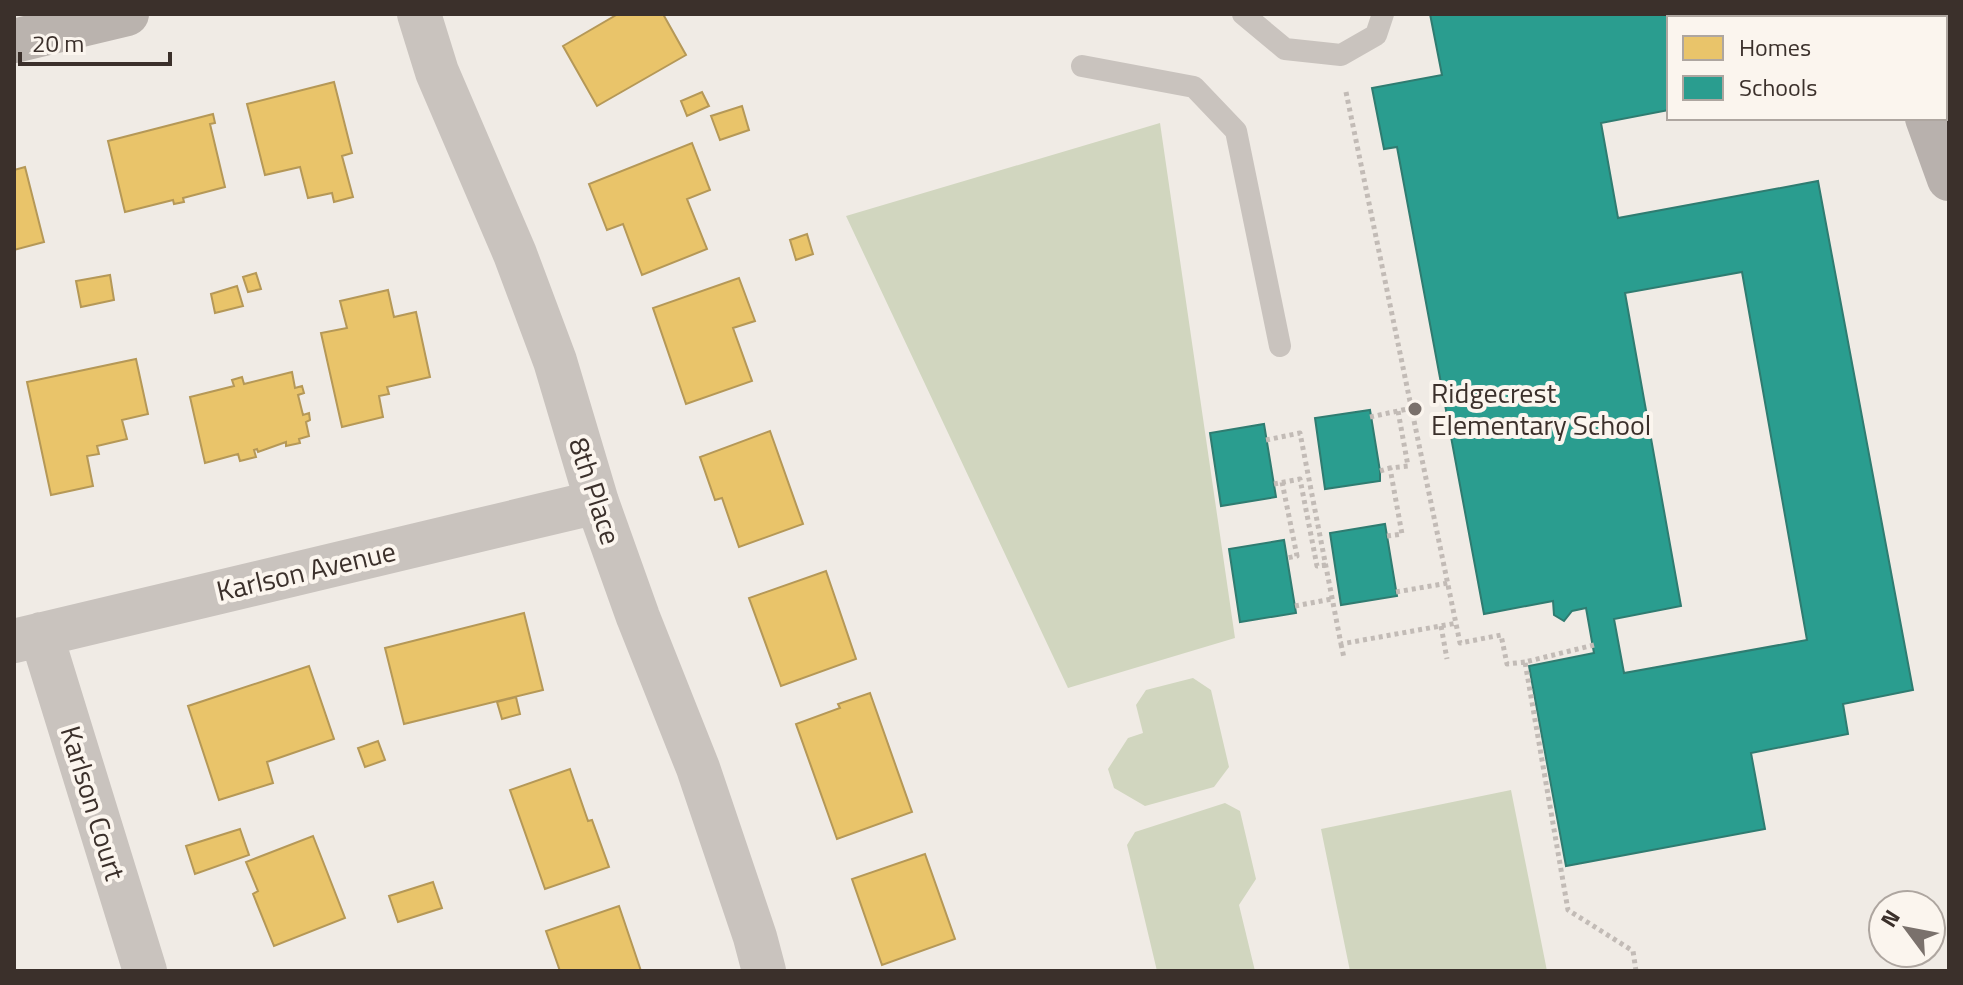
<svg xmlns="http://www.w3.org/2000/svg" width="1963" height="985" font-family="'Titillium Web',sans-serif">
<style>
.green{fill:#d1d6bf}
.homes{fill:#e9c46a;stroke:#b59857;stroke-width:2}
.schools{fill:#2a9d8f;stroke:#2f7c71;stroke-width:2;fill-rule:evenodd}
.lines{fill:none;stroke-linecap:round;stroke-linejoin:round}
.path{stroke:#c2bbb6;stroke-width:5;stroke-dasharray:4 4;stroke-linecap:butt}
.lane{stroke:#c9c3be;stroke-width:22}
.street{stroke:#c9c3be;stroke-width:44}
.secondary{stroke:#bab3ae;stroke-width:44}
.primary{stroke:#b8b1ad;stroke-width:44}
.poi-dot{fill:#7a716c;stroke:#fbf5ee;stroke-width:3}
.labels{text-anchor:middle;stroke-width:8;stroke-linejoin:round;paint-order:stroke}
.poi-label{font-size:28px;fill:#3b302b;stroke:#fbf5ee;text-anchor:start}
.street-label{font-size:28px;fill:#3b302b;stroke:#fbf5ee}
</style>
<rect width="100%" height="100%" fill="#f0ebe5"/>
<path class="green" d="M 1160,123 L 1235,638 L 1068,688 L 846,216 Z
M 1193,678 L 1211,690 L 1229,767 L 1214,787 L 1145,806 L 1114,788 L 1108,769 L 1128,738 L 1143,733 L 1136,705 L 1146,690 Z
M 1511,790 L 1547,971 L 1350,971 L 1321,829 Z
M 1225,803 L 1240,811 L 1256,879 L 1239,905 L 1255,971 L 1157,971 L 1127,845 L 1135,832 Z"/>
<path class="homes" d="M 618,14 L 663,14 L 686,55 L 597,106 L 563,46 Z
M 334,82 L 352,153 L 342,156 L 353,197 L 334,202 L 332,193 L 308,198 L 300,167 L 265,175 L 247,104 Z
M 702,92 L 709,106 L 687,116 L 681,101 Z
M 742,106 L 749,130 L 720,140 L 711,116 Z
M 213,114 L 215,123 L 210,124 L 225,187 L 183,198 L 184,202 L 174,204 L 173,200 L 125,212 L 108,141 Z
M 692,143 L 710,190 L 687,199 L 707,249 L 642,275 L 623,224 L 607,230 L 589,184 Z
M 25,167 L 44,242 L 14,250 L 14,170 Z
M 807,234 L 813,254 L 796,260 L 790,240 Z
M 256,273 L 261,289 L 248,292 L 243,277 Z
M 110,275 L 114,300 L 81,307 L 76,281 Z
M 739,278 L 755,321 L 733,328 L 752,381 L 686,404 L 653,308 Z
M 237,286 L 243,306 L 215,313 L 211,294 Z
M 388,290 L 394,317 L 416,312 L 430,377 L 387,387 L 389,394 L 379,396 L 383,417 L 342,427 L 321,333 L 347,328 L 340,301 Z
M 136,359 L 148,414 L 122,420 L 127,439 L 97,446 L 99,454 L 87,456 L 93,486 L 51,495 L 27,382 Z
M 292,372 L 295,388 L 302,386 L 304,393 L 298,395 L 303,415 L 309,413 L 310,420 L 306,422 L 309,436 L 299,439 L 300,443 L 286,446 L 286,442 L 258,452 L 257,449 L 254,450 L 256,457 L 240,461 L 238,454 L 205,463 L 190,397 L 234,386 L 232,380 L 242,377 L 244,384 Z
M 770,431 L 803,524 L 739,547 L 722,498 L 715,500 L 700,457 Z
M 826,571 L 856,659 L 781,686 L 749,598 Z
M 524,613 L 543,690 L 404,724 L 385,648 Z
M 309,666 L 334,739 L 267,762 L 273,783 L 219,800 L 188,706 Z
M 870,693 L 912,812 L 837,839 L 796,724 L 840,708 L 838,704 Z
M 516,697 L 520,714 L 502,719 L 497,702 Z
M 378,741 L 385,760 L 365,767 L 358,748 Z
M 570,769 L 588,821 L 592,820 L 609,867 L 545,889 L 510,790 Z
M 240,829 L 249,855 L 195,874 L 186,846 Z
M 313,836 L 345,918 L 274,946 L 253,894 L 258,891 L 246,862 Z
M 925,854 L 955,939 L 882,965 L 852,879 Z
M 433,882 L 442,908 L 398,922 L 389,896 Z
M 619,906 L 641,971 L 560,971 L 546,931 Z"/>
<path class="schools" d="M 1430,14 L 1700,14 L 1701,18 L 1669,18 L 1669,110 L 1601,123 L 1618,218 L 1818,181 L 1913,690 L 1843,704 L 1848,734 L 1751,753 L 1765,829 L 1566,866 L 1529,666 L 1594,653 L 1586,608 L 1572,611 L 1564,621 L 1554,615 L 1553,601 L 1484,614 L 1397,147 L 1384,149 L 1372,88 L 1442,75 ZM 1742,272 L 1807,640 L 1624,673 L 1614,619 L 1681,606 L 1625,293 Z
M 1370,410 L 1380,471 L 1380,481 L 1325,489 L 1315,418 Z
M 1264,424 L 1276,497 L 1221,506 L 1210,433 Z
M 1385,524 L 1397,596 L 1341,605 L 1330,533 Z
M 1284,540 L 1296,613 L 1240,622 L 1229,549 Z"/>
<g class="lines">
<path class="path" d="M 1346,92 L 1460,643 L 1501,635 L 1507,664 L 1525,662
M 1370,417 L 1412,408
M 1266,440 L 1300,433 L 1341,644 L 1457,623
M 1380,471 L 1390,468
M 1282,482 L 1297,556 L 1287,558
M 1274,484 L 1300,479 L 1317,566 L 1326,565
M 1387,536 L 1402,534 L 1390,468 L 1408,466 L 1398,411
M 1396,592 L 1448,583
M 1295,606 L 1332,599
M 1441,626 L 1447,659
M 1341,644 L 1344,658
M 1594,645 L 1525,662 L 1568,910 L 1633,951 L 1636,971"/>
<path class="lane" d="M 1243,14 L 1285,49 L 1341,55 L 1376,35 L 1383,14
M 1082,66 L 1194,87 L 1236,131 L 1280,346"/>
<path class="street" d="M 419,14 L 437,72 L 515,254 L 555,361 L 597,502 L 638,617 L 698,768 L 755,937 L 764,971
M 41,634 L 145,971
M 14,641 L 597,502"/>
<path class="secondary" d="M 14,41 L 127,14"/>
<path class="primary" d="M 1891,14 L 1892,18
M 1927,118 L 1949,179"/>
</g>
<circle class="poi-dot" cx="1415" cy="409" r="8"/>
<g class="labels">
<g class="poi-label">
<text x="1431" y="403">Ridgecrest<tspan x="1431" dy="32">Elementary School</tspan></text>
</g>
<g class="street-label">
<text transform="translate(595 491) rotate(72)" y="10">8th Place</text>
<text transform="translate(306 571) rotate(-13)" y="10">Karlson Avenue</text>
<text transform="translate(93 803) rotate(73)" y="10">Karlson Court</text>
</g>
</g>
<rect width="1963" height="985" fill="none" stroke="#3b302b" stroke-width="32"/>
<rect x="1667" y="16" width="280" height="104" fill="#fbf5ee" stroke="#aea6a0" stroke-width="2"/>
<rect x="1683" y="36" width="40" height="24" fill="#e9c46a" stroke="#aea6a0" stroke-width="2"/>
<text x="1739" y="56" font-size="24" fill="#3b302b">Homes</text>
<rect x="1683" y="76" width="40" height="24" fill="#2a9d8f" stroke="#aea6a0" stroke-width="2"/>
<text x="1739" y="96" font-size="24" fill="#3b302b">Schools</text>
<g transform="translate(1907 929) rotate(302)"><circle r="38" fill="#fbf5ee" stroke="#aea6a0" stroke-width="2"/>
<path d="M0-6L14 30L0 20L-14 30Z" fill="#7a716c"/>
<text y="-12" font-size="22" font-weight="bold" text-anchor="middle" fill="#3b302b">N</text>
</g>
<path d="M20 52v12h150v-12" fill="none" stroke="#3b302b" stroke-width="4"/>
<text x="32" y="52" font-size="24" fill="#3b302b" stroke="#fbf5ee" stroke-width="6" paint-order="stroke">20 m</text>
</svg>
